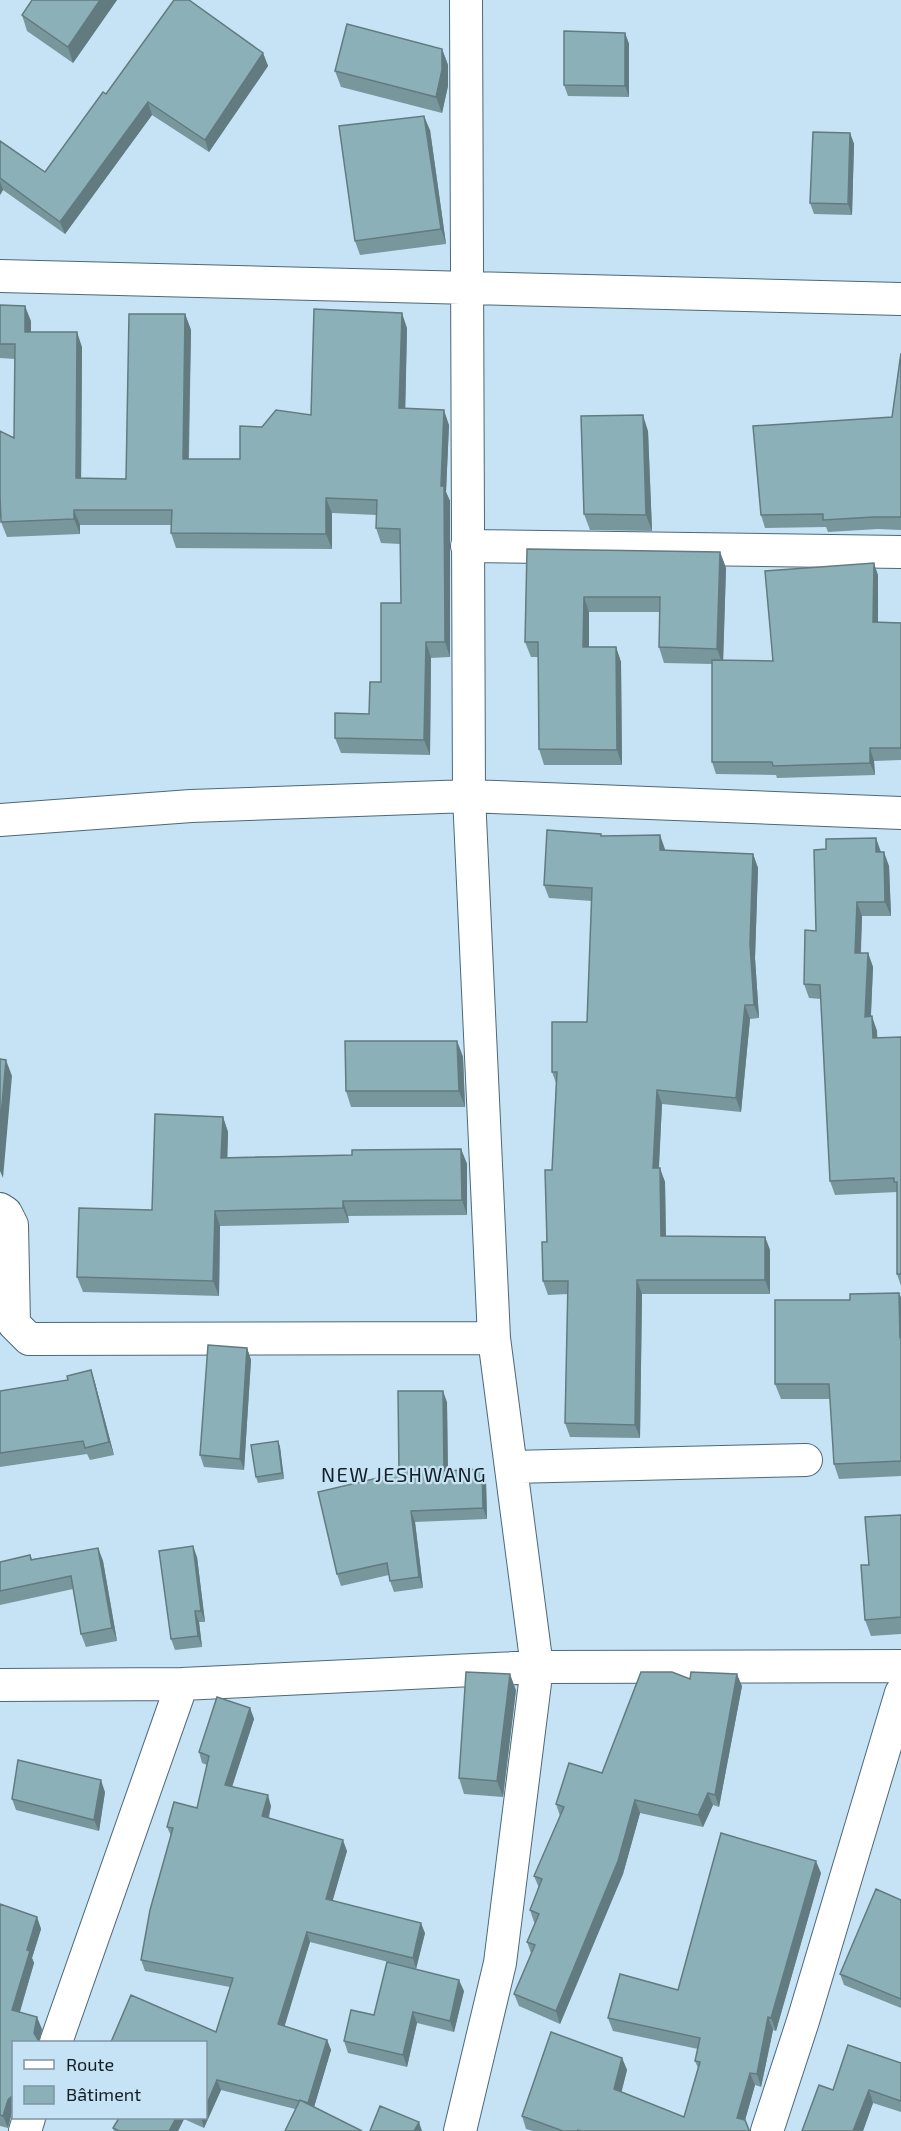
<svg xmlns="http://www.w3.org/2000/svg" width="901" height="2131" font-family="'Exo 2',sans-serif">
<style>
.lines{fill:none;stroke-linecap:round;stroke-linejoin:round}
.minor-casing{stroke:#4d6878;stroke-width:34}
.minor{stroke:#fff;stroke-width:32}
.wall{fill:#78979d}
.shaded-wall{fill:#627b80}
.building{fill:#8cb0b7;stroke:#627b80;stroke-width:1.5}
.labels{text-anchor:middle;stroke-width:4.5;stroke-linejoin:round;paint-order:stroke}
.neighbourhood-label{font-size:20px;letter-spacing:1.5px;fill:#131e25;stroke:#c5e3f5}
</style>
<rect width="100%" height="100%" fill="#c5e3f5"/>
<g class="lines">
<g class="minor-casing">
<path id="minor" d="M 0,276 L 901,299
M 467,546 L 901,552
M 0,820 L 191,806 L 469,796 L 901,813
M 0,1209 L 6,1213 L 12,1225 L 14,1324 L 29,1339 L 494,1338
M 511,1467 L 806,1460
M 0,1685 L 182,1684 L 537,1667 L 901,1666
M 56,2042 L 182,1684
M 25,2131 L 29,2118
M 460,2131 L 500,1963 L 537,1667 L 494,1338 L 469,796 L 466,0
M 767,2131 L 803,2021 L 901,1693"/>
</g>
<use href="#minor" class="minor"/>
</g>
<path class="wall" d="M 32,0 L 117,0 L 73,63 L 27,31 L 22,15 Z
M 625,33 L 629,44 L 629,97 L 568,96 L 564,85 Z
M 442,49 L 448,65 L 448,86 L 442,113 L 341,87 L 335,71 Z
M 263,53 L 268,66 L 209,152 L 152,115 L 65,234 L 3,190 L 0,195 L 0,141 L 45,172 L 106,94 Z
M 430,130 L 446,244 L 360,255 L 355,241 Z
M 850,133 L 854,144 L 852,215 L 814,214 L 810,203 Z
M 0,305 L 31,321 L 31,332 L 82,347 L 81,478 L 126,479 L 185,314 L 191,330 L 189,459 L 240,459 L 262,427 L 311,415 L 407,328 L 405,408 L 449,425 L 446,492 L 450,501 L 450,657 L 431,658 L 430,755 L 341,753 L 335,738 L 369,714 L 381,682 L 401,603 L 400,544 L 381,543 L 376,528 L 376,515 L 332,513 L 332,549 L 176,548 L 171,533 L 171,525 L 80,525 L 80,534 L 7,537 L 1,522 L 14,438 L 15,359 L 0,358 Z
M 901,353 L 901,530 L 878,529 L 828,532 L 826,527 L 765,528 L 761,515 L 892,417 Z
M 648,431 L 652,531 L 590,530 L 584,514 Z
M 527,549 L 720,552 L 726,568 L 723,660 L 773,661 L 878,575 L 878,622 L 901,623 L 901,760 L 874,761 L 875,775 L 777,778 L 776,775 L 716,774 L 712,762 L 712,664 L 664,663 L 659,647 L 660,612 L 589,612 L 589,647 L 616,647 L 621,662 L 622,765 L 544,765 L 539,749 L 538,657 L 531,657 L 525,642 Z
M 602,836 L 665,850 L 753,854 L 758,868 L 755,958 L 759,1018 L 750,1019 L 741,1112 L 662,1104 L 659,1168 L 665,1182 L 666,1236 L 765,1237 L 770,1250 L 770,1294 L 642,1294 L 640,1438 L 570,1437 L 565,1423 L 568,1294 L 548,1295 L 543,1281 L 552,1170 L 556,1083 L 552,1072 L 587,1022 L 592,901 L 549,898 L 544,885 Z
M 876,838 L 880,852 L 889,866 L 891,916 L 862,916 L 861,953 L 868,953 L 873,967 L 871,1017 L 877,1031 L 877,1038 L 901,1037 L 901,1286 L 897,1274 L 897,1192 L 835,1195 L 830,1181 L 821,999 L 809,998 L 804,984 L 816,931 Z
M 457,1041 L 463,1057 L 465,1107 L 351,1107 L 346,1091 Z
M 223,1117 L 228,1132 L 227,1157 L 352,1155 L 461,1149 L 467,1164 L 467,1215 L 348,1216 L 349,1223 L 220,1226 L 219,1296 L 83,1292 L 77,1277 L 152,1210 Z
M 899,1293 L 901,1298 L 901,1476 L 839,1479 L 834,1464 L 830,1399 L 781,1399 L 775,1384 L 850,1300 Z
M 247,1348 L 251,1360 L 244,1470 L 204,1467 L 200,1455 Z
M 91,1370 L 95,1383 L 114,1455 L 90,1460 L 87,1454 L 0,1467 L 0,1391 L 68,1380 Z
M 447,1402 L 448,1471 L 486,1480 L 487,1519 L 415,1522 L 423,1588 L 394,1592 L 390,1581 L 389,1575 L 341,1586 L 337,1574 L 399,1473 Z
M 278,1441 L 280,1447 L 284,1479 L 258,1483 L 256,1477 Z
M 901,1515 L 901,1634 L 871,1636 L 865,1620 L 869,1565 Z
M 98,1548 L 103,1561 L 117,1641 L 86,1647 L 81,1634 L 73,1589 L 0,1605 L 0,1562 L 30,1555 L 32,1559 Z
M 197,1557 L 205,1622 L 199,1622 L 202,1647 L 175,1650 L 171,1639 Z
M 690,1679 L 742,1686 L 719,1807 L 713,1805 L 703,1827 L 640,1813 L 623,1874 L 560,2024 L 519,2006 L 514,1994 L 531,1953 L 527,1942 L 535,1923 L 534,1922 L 530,1910 L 539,1888 L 534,1876 L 560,1816 L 556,1804 L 602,1773 Z
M 516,1690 L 503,1797 L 464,1794 L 459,1778 Z
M 250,1708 L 254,1719 L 232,1787 L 271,1806 L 269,1818 L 347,1851 L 332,1901 L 425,1933 L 416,1969 L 310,1942 L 284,2026 L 327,2040 L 331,2050 L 314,2107 L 295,2109 L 221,2090 L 204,2128 L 184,2119 L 178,2131 L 114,2131 L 113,2128 L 119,2118 L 206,2118 L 216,2032 L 230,1987 L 145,1971 L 141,1960 L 171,1836 L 167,1827 L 197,1808 L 207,1765 L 202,1763 L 199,1752 Z
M 105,1792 L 99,1831 L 16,1810 L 12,1799 Z
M 821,1873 L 776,2031 L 773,2030 L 761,2087 L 755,2085 L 745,2120 L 749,2130 L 750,2131 L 533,2131 L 526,2129 L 522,2116 L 622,2058 L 627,2070 L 621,2092 L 684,2117 L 698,2068 L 695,2061 L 698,2049 L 613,2031 L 608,2018 L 678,1990 Z
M 901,1900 L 901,2008 L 844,1985 L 840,1974 Z
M 0,1904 L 37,1917 L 41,1929 L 32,1958 L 34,1963 L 20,2012 L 42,2029 L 39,2041 L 14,2043 L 12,2112 L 8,2128 L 0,2126 Z
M 464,1991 L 454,2032 L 417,2023 L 407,2067 L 348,2053 L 344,2041 L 374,2015 Z
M 901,2063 L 901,2112 L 873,2103 L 863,2131 L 802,2131 L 833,2090 Z"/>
<path class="shaded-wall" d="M 100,0 L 117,0 L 73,63 L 68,47 Z
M 625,33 L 629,44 L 629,97 L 625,86 Z
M 442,49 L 448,65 L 448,86 L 442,113 L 436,97 Z
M 263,53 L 268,66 L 209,152 L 205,140 Z
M 148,102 L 152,115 L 65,234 L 60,222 Z
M 424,116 L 430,130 L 446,244 L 441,229 Z
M 850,133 L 854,144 L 852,215 L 848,204 Z
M 0,181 L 3,190 L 0,195 Z
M 25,306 L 31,321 L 31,347 L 25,332 Z
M 402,313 L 407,328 L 405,423 L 399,408 Z
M 185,314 L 191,330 L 188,474 L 183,459 Z
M 77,332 L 82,347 L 81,494 L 76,478 Z
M 444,410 L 449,425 L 446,492 L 450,501 L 450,657 L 445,642 L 441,486 Z
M 643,415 L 648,431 L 652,531 L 646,515 Z
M 326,498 L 332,513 L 332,549 L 326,534 Z
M 74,510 L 80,525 L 80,534 L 74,519 Z
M 720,552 L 726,568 L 723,665 L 717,649 Z
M 874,563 L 878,575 L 878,634 L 873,622 Z
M 584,597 L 589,612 L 589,662 L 583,647 Z
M 426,642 L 431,658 L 430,755 L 424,740 Z
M 616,647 L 621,662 L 622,765 L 617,750 Z
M 870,748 L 874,761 L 875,775 L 870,763 Z
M 660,835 L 665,849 L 665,864 L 660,850 Z
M 876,838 L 881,852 L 876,852 Z
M 884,852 L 889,866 L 891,916 L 885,902 Z
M 753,854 L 758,868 L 755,958 L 759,1018 L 754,1005 L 750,944 Z
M 857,902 L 862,916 L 860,967 L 855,953 Z
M 868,953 L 873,967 L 870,1031 L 865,1017 Z
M 745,1005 L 750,1019 L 741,1112 L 736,1098 Z
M 872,1016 L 877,1031 L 878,1052 L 873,1038 Z
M 457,1041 L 463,1057 L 465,1107 L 459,1091 Z
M 6,1060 L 12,1076 L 3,1178 L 0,1171 L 0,1127 Z
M 657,1090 L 662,1104 L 658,1182 L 653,1168 Z
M 223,1117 L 228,1132 L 227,1173 L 221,1158 Z
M 461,1149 L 467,1164 L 467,1215 L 462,1200 Z
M 660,1168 L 665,1182 L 666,1249 L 661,1236 Z
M 343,1201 L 348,1216 L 349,1223 L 343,1208 Z
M 215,1211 L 220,1226 L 219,1296 L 213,1281 Z
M 765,1237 L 770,1250 L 770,1294 L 765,1280 Z
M 637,1280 L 642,1294 L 640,1438 L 635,1425 Z
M 899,1293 L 901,1298 L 901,1340 L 900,1338 Z
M 247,1348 L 251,1360 L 244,1470 L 240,1459 Z
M 91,1370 L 95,1383 L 114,1455 L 109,1442 Z
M 443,1391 L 447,1402 L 448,1482 L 444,1471 Z
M 278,1441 L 280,1447 L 284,1479 L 282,1473 Z
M 482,1469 L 486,1480 L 487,1519 L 483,1508 Z
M 411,1511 L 415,1522 L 423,1588 L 419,1577 Z
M 193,1546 L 197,1557 L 205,1622 L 201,1611 Z
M 98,1548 L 103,1561 L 117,1641 L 112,1628 Z
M 195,1611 L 199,1622 L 202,1647 L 198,1636 Z
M 510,1674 L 516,1690 L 503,1797 L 497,1781 Z
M 737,1674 L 742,1686 L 719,1807 L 715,1795 Z
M 250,1708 L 254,1719 L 229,1796 L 225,1785 Z
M 101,1780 L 105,1792 L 99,1831 L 94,1820 Z
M 708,1793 L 713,1805 L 703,1827 L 698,1815 Z
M 268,1795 L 271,1806 L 266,1826 L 262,1816 Z
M 635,1800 L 640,1813 L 623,1874 L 560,2024 L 556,2011 Z
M 343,1840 L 347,1851 L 330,1910 L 326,1899 Z
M 816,1861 L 821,1873 L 776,2031 L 771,2018 Z
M 37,1917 L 41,1929 L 32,1958 L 34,1963 L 17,2021 L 12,2010 L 27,1950 Z
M 421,1923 L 425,1933 L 416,1969 L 413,1958 Z
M 307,1932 L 310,1942 L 282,2035 L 278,2024 Z
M 459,1980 L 464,1991 L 454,2032 L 450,2021 Z
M 413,2012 L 417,2023 L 407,2067 L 403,2055 Z
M 37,2017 L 42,2029 L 39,2043 L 34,2033 Z
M 768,2017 L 773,2030 L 761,2087 L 757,2074 Z
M 327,2040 L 331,2050 L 312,2114 L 308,2103 Z
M 622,2058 L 627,2070 L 619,2102 L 614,2089 Z
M 750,2073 L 755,2085 L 742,2131 L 737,2118 Z
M 217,2080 L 221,2090 L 204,2128 L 201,2118 L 206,2118 L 206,2106 Z
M 869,2090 L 873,2103 L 863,2131 L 853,2131 Z
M 14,2094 L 14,2110 L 12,2112 L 8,2128 L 3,2116 L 8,2100 Z
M 176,2118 L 184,2118 L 184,2119 L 178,2131 L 169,2131 Z
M 419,2122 L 422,2131 L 414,2131 Z"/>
<path class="building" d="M 32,0 L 100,0 L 68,47 L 22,15 Z
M 174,0 L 189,0 L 263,53 L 205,140 L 148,102 L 60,222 L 0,178 L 0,141 L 45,172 L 103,92 L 106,94 Z
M 347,24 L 442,49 L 442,70 L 436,97 L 335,71 Z
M 564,31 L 625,33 L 625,86 L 564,85 Z
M 424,116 L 441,229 L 355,241 L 339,126 Z
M 813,132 L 850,133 L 848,204 L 810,203 Z
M 0,305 L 25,306 L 25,332 L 77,332 L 76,478 L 126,479 L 129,314 L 185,314 L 183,459 L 240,459 L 240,426 L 262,427 L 276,410 L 311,415 L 314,309 L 402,313 L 399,408 L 444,410 L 441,486 L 444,486 L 445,642 L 426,642 L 424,740 L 335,738 L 335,713 L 369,714 L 370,682 L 381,682 L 381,603 L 401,603 L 400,529 L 376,528 L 377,500 L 326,498 L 326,534 L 171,533 L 172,510 L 74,510 L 74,519 L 1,522 L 0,495 L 0,431 L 14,438 L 15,344 L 0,344 Z
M 901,353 L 901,517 L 874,517 L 823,520 L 823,514 L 761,515 L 753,426 L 892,417 Z
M 643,415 L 646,515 L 584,514 L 581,416 Z
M 527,549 L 720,552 L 717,649 L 659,647 L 660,597 L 584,597 L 583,647 L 616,647 L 617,750 L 539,749 L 538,642 L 525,642 Z
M 874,563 L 873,622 L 901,623 L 901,748 L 870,748 L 870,763 L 773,766 L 772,762 L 712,762 L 712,660 L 773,661 L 765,571 Z
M 547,830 L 601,834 L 601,836 L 660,835 L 660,850 L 753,854 L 750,944 L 754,1005 L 745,1005 L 736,1098 L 657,1090 L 653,1168 L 660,1168 L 661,1236 L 765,1237 L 765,1280 L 637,1280 L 635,1425 L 565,1423 L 568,1281 L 543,1281 L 542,1242 L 547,1242 L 545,1170 L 552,1170 L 557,1072 L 552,1072 L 552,1022 L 587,1022 L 592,888 L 544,885 Z
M 876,838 L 876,852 L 884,852 L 885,902 L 857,902 L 855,953 L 868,953 L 865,1017 L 872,1016 L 873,1038 L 901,1037 L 901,1274 L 897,1274 L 897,1182 L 894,1182 L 894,1178 L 830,1181 L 820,985 L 804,984 L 805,930 L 816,931 L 814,850 L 826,849 L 826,839 Z
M 345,1041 L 457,1041 L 459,1091 L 346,1091 Z
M 0,1059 L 6,1060 L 0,1127 Z
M 155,1114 L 223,1117 L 221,1158 L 352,1155 L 352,1150 L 461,1149 L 462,1200 L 343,1201 L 343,1208 L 215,1211 L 213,1281 L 77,1277 L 79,1208 L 152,1210 Z
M 899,1293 L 900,1338 L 901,1338 L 901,1461 L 834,1464 L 829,1384 L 775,1384 L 775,1300 L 850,1300 L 850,1294 Z
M 208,1345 L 247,1348 L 240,1459 L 200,1455 Z
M 91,1370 L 109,1442 L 85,1448 L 83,1441 L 0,1453 L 0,1391 L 68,1380 L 67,1376 Z
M 398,1391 L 443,1391 L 444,1471 L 482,1469 L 483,1508 L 411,1511 L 419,1577 L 390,1581 L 387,1563 L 337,1574 L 318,1492 L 399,1473 Z
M 278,1441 L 282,1473 L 256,1477 L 251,1445 Z
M 901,1515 L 901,1617 L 865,1620 L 861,1565 L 869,1565 L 865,1517 Z
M 193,1546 L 201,1611 L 195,1611 L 198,1636 L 171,1639 L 159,1551 Z
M 98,1548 L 112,1628 L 81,1634 L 71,1576 L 0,1591 L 0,1562 L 30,1555 L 31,1560 Z
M 466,1672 L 510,1674 L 497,1781 L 459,1778 Z
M 641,1672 L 672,1672 L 690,1679 L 691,1672 L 737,1674 L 715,1795 L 708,1793 L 698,1815 L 635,1800 L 618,1861 L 556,2011 L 514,1994 L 535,1945 L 527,1942 L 539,1914 L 530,1910 L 542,1879 L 534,1876 L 564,1807 L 556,1804 L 569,1763 L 602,1773 Z
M 217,1697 L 250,1708 L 225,1785 L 268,1795 L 262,1816 L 343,1840 L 326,1899 L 421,1923 L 413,1958 L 307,1932 L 278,2024 L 327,2040 L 308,2103 L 300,2100 L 299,2101 L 217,2080 L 206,2106 L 206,2043 L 111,2042 L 131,1995 L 216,2032 L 233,1978 L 141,1960 L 150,1910 L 173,1828 L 167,1827 L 174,1802 L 197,1808 L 209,1756 L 199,1752 Z
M 18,1760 L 101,1780 L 94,1820 L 12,1799 Z
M 721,1833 L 816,1861 L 771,2018 L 768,2017 L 757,2074 L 750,2073 L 737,2118 L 745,2120 L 749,2130 L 750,2131 L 581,2131 L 578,2130 L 577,2131 L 563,2131 L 522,2116 L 551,2032 L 622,2058 L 614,2089 L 684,2117 L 700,2062 L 695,2061 L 700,2038 L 608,2018 L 620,1974 L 678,1990 Z
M 876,1889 L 901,1900 L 901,1999 L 840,1974 Z
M 0,1904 L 37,1917 L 27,1950 L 30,1951 L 12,2010 L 37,2017 L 34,2033 L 40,2043 L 14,2043 L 14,2094 L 8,2100 L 3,2116 L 0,2115 Z
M 387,1962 L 459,1980 L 450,2021 L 413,2012 L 403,2055 L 344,2041 L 351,2010 L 374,2015 Z
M 848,2045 L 901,2063 L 901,2101 L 869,2090 L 853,2131 L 802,2131 L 819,2085 L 833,2090 Z
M 300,2100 L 362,2131 L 285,2131 Z
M 380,2106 L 419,2122 L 414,2131 L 370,2131 Z
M 119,2118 L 176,2118 L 169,2131 L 119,2131 L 113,2128 Z"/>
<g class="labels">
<g class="neighbourhood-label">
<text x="404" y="1482">NEW JESHWANG</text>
</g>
</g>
<rect x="12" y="2041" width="195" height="78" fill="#c5e3f5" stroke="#7e94a2" stroke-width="1.5"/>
<rect x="24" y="2060" width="30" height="9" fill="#ffffff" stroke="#7e94a2" stroke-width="1.5"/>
<text x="66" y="2071" font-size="18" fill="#131e25">Route</text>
<rect x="24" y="2086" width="30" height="18" fill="#8cb0b7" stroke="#7e94a2" stroke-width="1.5"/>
<text x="66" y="2101" font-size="18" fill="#131e25">Bâtiment</text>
</svg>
